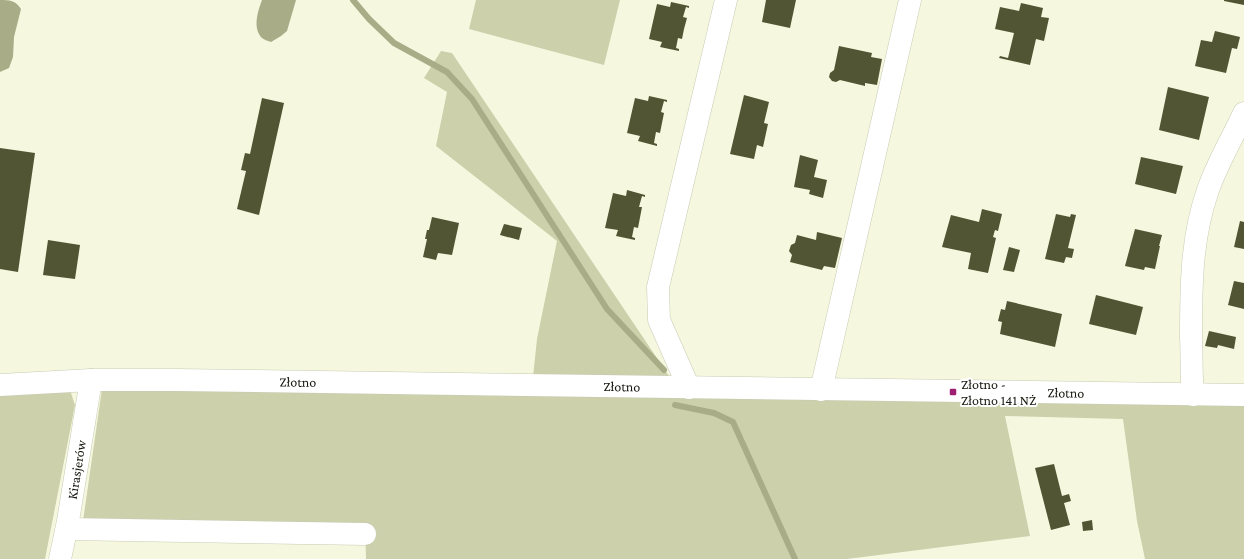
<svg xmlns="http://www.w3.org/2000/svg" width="1244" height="559" font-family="'Crimson Pro',serif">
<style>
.green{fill:#ccd0ab}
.water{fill:#a8ac87}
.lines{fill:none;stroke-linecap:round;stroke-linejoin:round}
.stream{stroke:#a8ac87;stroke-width:6}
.building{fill:#525533}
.minor-casing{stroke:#c8cbb3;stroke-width:23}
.minor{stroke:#fff;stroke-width:22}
.poi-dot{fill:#9f2073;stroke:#fff;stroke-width:1.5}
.labels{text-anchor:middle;stroke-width:4;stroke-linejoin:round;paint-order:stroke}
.street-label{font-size:14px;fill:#16170e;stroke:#fff}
.poi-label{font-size:14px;fill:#16170e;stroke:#fff;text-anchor:start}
</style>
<rect width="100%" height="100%" fill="#f5f8df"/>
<path class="green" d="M 476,0 L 620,0 L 604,65 L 469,29 Z
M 441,51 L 452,53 L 671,379 L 533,377 L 537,339 L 557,241 L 436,146 L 447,92 L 424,78 Z
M 102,389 L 1244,405 L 1244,559 L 1145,559 L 1137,521 L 1123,419 L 1005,416 L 1030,536 L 847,559 L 366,559 L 365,524 L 83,521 Z
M 70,390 L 75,405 L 45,559 L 0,559 L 0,396 Z"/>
<path class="water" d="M 0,0 C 10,0 15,0 21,9 L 14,37 L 13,57 L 9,68 L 0,72 Z
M 262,0 L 296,0 L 287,31 L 281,36 L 271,42 C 269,41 264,40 262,38 C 252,28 258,11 262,0 Z"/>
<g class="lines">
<path class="stream" d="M 353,0 L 369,19 L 394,43 L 447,72 L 472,99 L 607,309 L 664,370
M 675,405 L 714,413 L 733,422 L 795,559"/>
</g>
<path class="building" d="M 766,0 L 796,0 L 790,28 L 762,22 Z
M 1224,0 L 1244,0 L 1244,5 L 1224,1 Z
M 671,2 L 689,6 L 689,8 L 686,7 L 683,17 L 687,18 L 684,29 L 682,39 L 678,38 L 676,48 L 679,49 L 679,51 L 660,47 L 662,42 L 649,39 L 657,4 L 670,7 Z
M 1021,3 L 1043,8 L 1041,17 L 1049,18 L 1044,41 L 1036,39 L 1030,65 L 999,58 L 1000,56 L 1008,58 L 1014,33 L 995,29 L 1000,7 L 1019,11 Z
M 1215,31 L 1240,37 L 1237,49 L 1232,48 L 1226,73 L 1195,66 L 1201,40 L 1212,42 Z
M 839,46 L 872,53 L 871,57 L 882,59 L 877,85 L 865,83 L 865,86 L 840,80 L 836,82 L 832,81 L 829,77 L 830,73 L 834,70 Z
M 1168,87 L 1209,97 L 1199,140 L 1159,130 Z
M 744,95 L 769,102 L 764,123 L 768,124 L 763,147 L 757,145 L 754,159 L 730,154 Z
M 649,96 L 667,100 L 667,102 L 664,101 L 661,112 L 664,113 L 660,133 L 656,132 L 654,143 L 657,144 L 657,146 L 638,141 L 640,136 L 627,133 L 635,98 L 648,101 Z
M 262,98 L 284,103 L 259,215 L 237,209 L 246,171 L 241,170 L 245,153 L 250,154 Z
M 0,148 L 35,153 L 18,272 L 0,269 Z
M 800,155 L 818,160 L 814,177 L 827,180 L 823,198 L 809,194 L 810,190 L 794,187 Z
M 1141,157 L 1183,166 L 1176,194 L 1135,184 Z
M 627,190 L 645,195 L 645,197 L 642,196 L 639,207 L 642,207 L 638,228 L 634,227 L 632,237 L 635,238 L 635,240 L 616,236 L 618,230 L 605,228 L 613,193 L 626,196 Z
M 982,209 L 1002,214 L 998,231 L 995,230 L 993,237 L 996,238 L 988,273 L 968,269 L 971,253 L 942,247 L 951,215 L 979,222 Z
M 1056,214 L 1070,217 L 1071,214 L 1076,215 L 1068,248 L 1074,249 L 1072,258 L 1066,257 L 1064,263 L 1045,259 Z
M 432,217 L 459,223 L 452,255 L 438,253 L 436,260 L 423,257 L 427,239 L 425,239 L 427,230 L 429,230 Z
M 1240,221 L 1244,222 L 1244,249 L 1234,247 Z
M 504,224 L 522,228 L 519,240 L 500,235 Z
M 1135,229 L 1162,235 L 1159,246 L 1160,246 L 1155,269 L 1145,267 L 1144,270 L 1125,266 Z
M 817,232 L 842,238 L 835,268 L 824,266 L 822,270 L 790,262 L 792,255 L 789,251 L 791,245 L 795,243 L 797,235 L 816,240 Z
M 48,240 L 80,245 L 75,279 L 43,275 Z
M 1009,247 L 1020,250 L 1014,272 L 1003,270 Z
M 1234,281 L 1244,283 L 1244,309 L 1228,305 Z
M 1096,295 L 1143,307 L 1136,335 L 1089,324 Z
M 1007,301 L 1062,314 L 1055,347 L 1000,334 L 1002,322 L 998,321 L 1001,309 L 1005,310 Z
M 1209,331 L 1236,337 L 1234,349 L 1218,345 L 1217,348 L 1205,346 Z
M 1054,464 L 1062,496 L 1069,494 L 1071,501 L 1064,503 L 1070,525 L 1051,530 L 1035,468 Z
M 1092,520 L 1093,530 L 1083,531 L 1082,522 Z"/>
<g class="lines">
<g class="minor-casing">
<g id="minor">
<path id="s1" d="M 0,385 L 91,380 L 176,380 L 1244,395"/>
<path d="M 689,388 L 659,320 L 658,287 L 726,0"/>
<path d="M 821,390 L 910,0"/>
<path d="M 1193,395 C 1191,376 1192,356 1191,337 C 1191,288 1191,238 1208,190 C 1217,164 1232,139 1244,113"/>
<path d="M 67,529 L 365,534"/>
<path id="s2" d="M 60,559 L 68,521 L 91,380"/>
</g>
</g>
<use href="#minor" class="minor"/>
</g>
<rect class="poi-dot" x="949" y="388" width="8" height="8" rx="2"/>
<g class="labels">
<g class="street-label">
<text dy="5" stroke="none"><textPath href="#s1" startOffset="298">Złotno</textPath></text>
<text dy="5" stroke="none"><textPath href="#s1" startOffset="622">Złotno</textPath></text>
<text dy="5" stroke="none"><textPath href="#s1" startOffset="1066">Złotno</textPath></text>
<text dy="5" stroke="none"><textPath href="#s2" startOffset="91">Kirasjerów</textPath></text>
</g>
<g class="poi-label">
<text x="961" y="389">Złotno -<tspan x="961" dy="16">Złotno 141 NŻ</tspan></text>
</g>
</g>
</svg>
